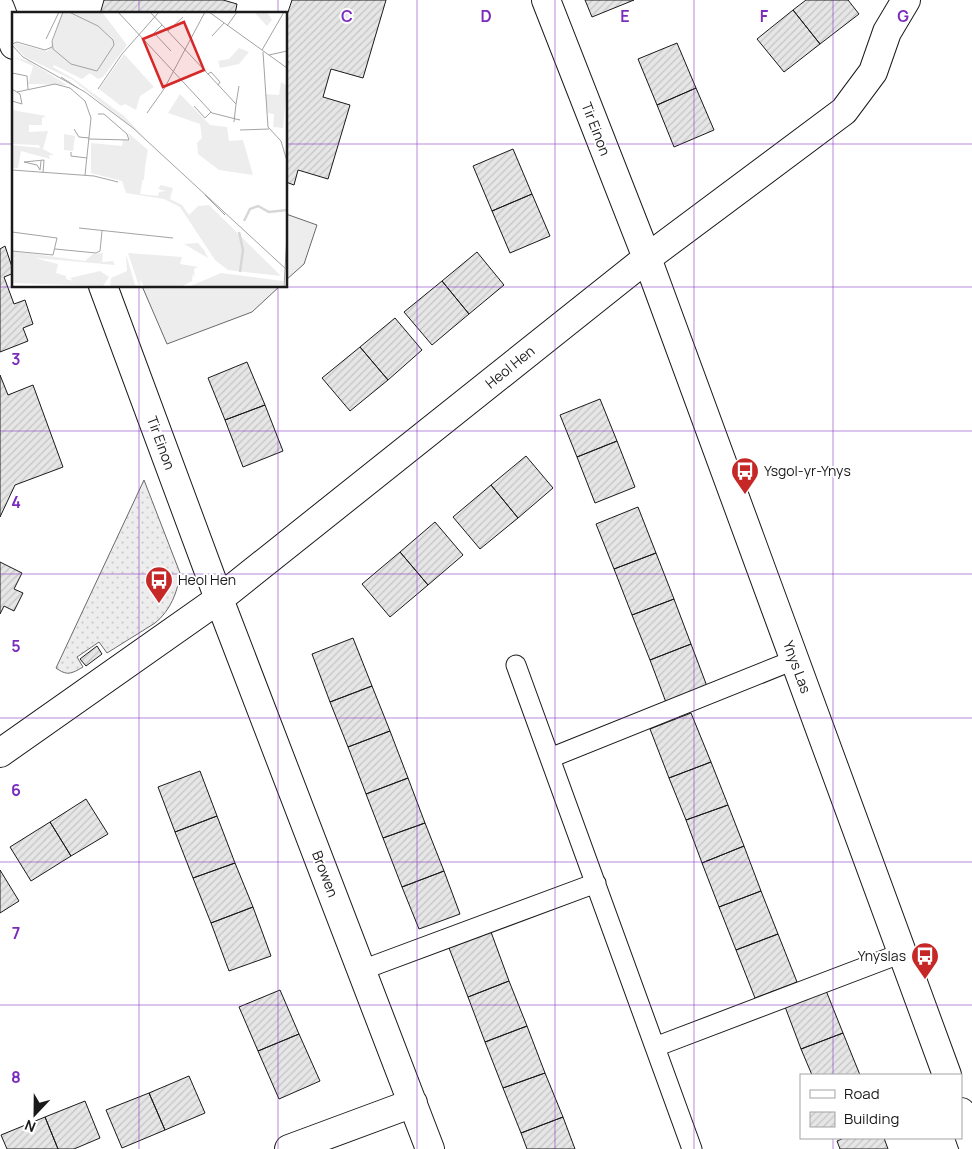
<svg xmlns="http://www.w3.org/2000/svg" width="972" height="1149" font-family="Manrope,sans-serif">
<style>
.grass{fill:url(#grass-dots);stroke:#6a6a6a}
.built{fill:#ededed;stroke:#6a6a6a}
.building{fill:url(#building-hatch);stroke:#1a1a1a}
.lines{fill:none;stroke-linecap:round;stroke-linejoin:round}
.lane-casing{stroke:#1a1a1a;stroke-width:21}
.street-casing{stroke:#1a1a1a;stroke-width:30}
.lane{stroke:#fff;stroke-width:19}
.street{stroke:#fff;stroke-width:28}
.grid{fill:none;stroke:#7b2cbf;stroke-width:1;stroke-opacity:0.55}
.labels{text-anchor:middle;stroke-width:4;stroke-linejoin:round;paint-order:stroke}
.street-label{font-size:14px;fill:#1a1a1a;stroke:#fff}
.poi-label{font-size:14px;fill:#1a1a1a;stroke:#fff;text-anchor:start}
.inset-river{fill:none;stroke:#d7d7d7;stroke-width:2.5}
.inset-road{fill:none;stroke:#a3a3a3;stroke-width:1}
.view{fill:#d62828;fill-opacity:0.15;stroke:#d62828;stroke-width:2.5}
.inset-edge{fill:none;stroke:#1a1a1a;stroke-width:2.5}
.grid-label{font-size:16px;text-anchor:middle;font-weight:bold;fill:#7b2cbf;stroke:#fff;stroke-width:4;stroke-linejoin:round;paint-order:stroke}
</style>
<defs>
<pattern id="grass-dots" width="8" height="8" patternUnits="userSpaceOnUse" patternTransform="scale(1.25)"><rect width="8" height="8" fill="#ededed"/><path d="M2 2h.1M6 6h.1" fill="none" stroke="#cbcbcb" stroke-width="1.8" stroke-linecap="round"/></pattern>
<pattern id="building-hatch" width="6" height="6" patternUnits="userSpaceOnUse" patternTransform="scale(1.25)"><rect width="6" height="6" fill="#e6e6e6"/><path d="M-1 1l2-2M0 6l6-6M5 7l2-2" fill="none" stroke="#c5c5c5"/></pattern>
</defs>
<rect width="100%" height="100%" fill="#fff"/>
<path class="grass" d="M 144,480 L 180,573 C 178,592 170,611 155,623 L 107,653 L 99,642 L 77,657 L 83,667 C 71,674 67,676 56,668 Z"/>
<path class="built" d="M 286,214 L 317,225 L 304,264 L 286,280 Z
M 142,286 L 280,286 L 252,312 L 167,344 Z"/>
<path class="building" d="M 104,0 L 223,0 L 237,4 L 235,14 L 100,14 Z
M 292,0 L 386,0 L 363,78 L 331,69 L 323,97 L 350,105 L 328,179 L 298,170 L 294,185 L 286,182 L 286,69 L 288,61 L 286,61 L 286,18 Z
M 585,0 L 634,0 L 592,17 Z
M 806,0 L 848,0 L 859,14 L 820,44 L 793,10 Z
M 793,10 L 820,44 L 784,72 L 757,39 Z
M 677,43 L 696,88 L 657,105 L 638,59 Z
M 696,88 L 714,130 L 674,147 L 657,105 Z
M 513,149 L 532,194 L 492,211 L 473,166 Z
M 532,194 L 550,236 L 510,253 L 492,211 Z
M 5,246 L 14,273 L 4,277 L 14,304 L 25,300 L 33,324 L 23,328 L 28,341 L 0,352 L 0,249 Z
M 477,252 L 504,285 L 469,314 L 442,281 Z
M 442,281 L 469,314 L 432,345 L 404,312 Z
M 395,318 L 422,350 L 388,380 L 360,347 Z
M 360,347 L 388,380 L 350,411 L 322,378 Z
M 247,362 L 265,405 L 225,420 L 208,378 Z
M 0,375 L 8,395 L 33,385 L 63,467 L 15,485 L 0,517 Z
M 600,399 L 617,441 L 577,457 L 560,415 Z
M 265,405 L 283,451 L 243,467 L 225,420 Z
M 617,441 L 635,487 L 595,503 L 577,457 Z
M 526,456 L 553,488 L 518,518 L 491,485 Z
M 491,485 L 518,518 L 480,549 L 453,517 Z
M 638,507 L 656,553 L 614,569 L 596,524 Z
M 435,522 L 463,555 L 428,585 L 400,552 Z
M 400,552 L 428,585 L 390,617 L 362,584 Z
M 656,553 L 674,599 L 632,615 L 614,569 Z
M 0,562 L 22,573 L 14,589 L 23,593 L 14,611 L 4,606 L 0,614 Z
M 674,599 L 691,644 L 650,660 L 632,615 Z
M 353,638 L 372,686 L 330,702 L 312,654 Z
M 691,644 L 708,689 L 667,705 L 650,660 Z
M 97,646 L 102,654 L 86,666 L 80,659 Z
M 372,686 L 390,731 L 348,747 L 330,702 Z
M 691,713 L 711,762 L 669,778 L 650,729 Z
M 390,731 L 408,778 L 366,794 L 348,747 Z
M 711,762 L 728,805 L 686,820 L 669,778 Z
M 200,771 L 217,816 L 175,832 L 158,787 Z
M 408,778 L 425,823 L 383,838 L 366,794 Z
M 86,799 L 108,834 L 71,856 L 50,822 Z
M 728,805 L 744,846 L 702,863 L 686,820 Z
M 217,816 L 235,863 L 193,878 L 175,832 Z
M 50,822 L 71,856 L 31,881 L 10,847 Z
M 425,823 L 444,871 L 402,887 L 383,838 Z
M 744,846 L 761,891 L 719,907 L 702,863 Z
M 235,863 L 253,907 L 211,923 L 193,878 Z
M 0,870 L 19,901 L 0,913 Z
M 444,871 L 460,914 L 419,929 L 402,887 Z
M 761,891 L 778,934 L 736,950 L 719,907 Z
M 253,907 L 271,956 L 229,971 L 211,923 Z
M 491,932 L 509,981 L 468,997 L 449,948 Z
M 778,934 L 797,982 L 755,998 L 736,950 Z
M 509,981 L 527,1026 L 485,1042 L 468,997 Z
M 825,988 L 843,1033 L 801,1049 L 784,1004 Z
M 280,990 L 299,1034 L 258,1051 L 239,1007 Z
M 527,1026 L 545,1073 L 503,1088 L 485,1042 Z
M 843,1033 L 860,1075 L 812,1075 L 801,1049 Z
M 299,1034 L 320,1081 L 279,1099 L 258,1051 Z
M 545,1073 L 563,1117 L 521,1133 L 503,1088 Z
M 189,1076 L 205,1113 L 165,1130 L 149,1093 Z
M 149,1093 L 165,1130 L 122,1148 L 106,1110 Z
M 85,1101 L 100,1138 L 74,1149 L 58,1149 L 45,1117 Z
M 45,1117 L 58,1149 L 7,1149 L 1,1135 Z
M 563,1117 L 575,1149 L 527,1149 L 521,1133 Z
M 844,1138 L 884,1138 L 888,1149 L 840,1149 L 837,1141 Z"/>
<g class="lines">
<g class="lane-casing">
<path id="lane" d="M 516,665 L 692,1149
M 550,758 L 794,660
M 362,970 L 596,883
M 655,1047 L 902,953"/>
</g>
<g class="street-casing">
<path id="street" d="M 546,0 L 647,258 L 947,1075
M 0,8 L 14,45
M 103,286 L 219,599 L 430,1149
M 0,753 L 219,599 L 647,258 L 844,111 L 873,72 L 887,32 L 906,0
M 961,1112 L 972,1143
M 289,1149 L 413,1103"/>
</g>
<use href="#lane" class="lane"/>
<use href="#street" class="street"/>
</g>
<path class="grid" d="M 139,0 L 139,14M 278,0 L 278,14M 417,0 L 417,1149M 555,0 L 555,1149M 694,0 L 694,1149M 833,0 L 833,1075M 0,144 L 14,144M 286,144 L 972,144M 139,286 L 139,1149M 278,286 L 278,1149M 0,287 L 972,287M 0,431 L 972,431M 0,574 L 972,574M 0,718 L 972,718M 0,862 L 972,862M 0,1005 L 972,1005M 833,1138 L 833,1149"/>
<defs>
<g id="bus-pin" transform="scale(1.4375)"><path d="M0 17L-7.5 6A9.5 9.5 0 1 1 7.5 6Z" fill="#c62828" stroke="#fff"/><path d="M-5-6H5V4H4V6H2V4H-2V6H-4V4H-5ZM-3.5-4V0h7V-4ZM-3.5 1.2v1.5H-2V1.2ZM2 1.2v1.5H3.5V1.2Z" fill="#fff"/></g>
</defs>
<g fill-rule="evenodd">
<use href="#bus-pin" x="745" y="471"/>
<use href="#bus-pin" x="159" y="580"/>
<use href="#bus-pin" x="925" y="956"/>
</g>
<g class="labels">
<g class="street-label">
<text transform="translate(596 129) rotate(69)" y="5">Tir Einon</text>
<text transform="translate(510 367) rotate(-39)" y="5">Heol Hen</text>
<text transform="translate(161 443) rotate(70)" y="5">Tir Einon</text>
<text transform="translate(797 667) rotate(70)" y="5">Ynys Las</text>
<text transform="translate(325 874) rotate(69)" y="5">Browen</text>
</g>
<g class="poi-label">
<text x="764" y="476">Ysgol-yr-Ynys</text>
<text x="178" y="585">Heol Hen</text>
<text x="906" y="961" text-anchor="end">Ynyslas</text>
</g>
</g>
<g transform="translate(12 12)">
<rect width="275" height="275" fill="#fff"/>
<path d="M 4,31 L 33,39 L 78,60 L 84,65 L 77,61 L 70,67 L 42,53 L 41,55 L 62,67 L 112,104 L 133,126 L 61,68 L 13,45 L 2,33 ZM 112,42 L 142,75 L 128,84 L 124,98 L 113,92 L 109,94 L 87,77 ZM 269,70 L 275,74 L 271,116 L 261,115 L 262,102 L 256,101 L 253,82 L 267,83 ZM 168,82 L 198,113 L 215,115 L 217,129 L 231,128 L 241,163 L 207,158 L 186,142 L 185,131 L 190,126 L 188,112 L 156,101 ZM 0,98 L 34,104 L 30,106 L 30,113 L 17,113 L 17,120 L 36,119 L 31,137 L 42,143 L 37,143 L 38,147 L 9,139 L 6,156 L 0,156 L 0,133 L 28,136 L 27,133 L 0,132 ZM 91,99 L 136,138 L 128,182 L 146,184 L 147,180 L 154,179 L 146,177 L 149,173 L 161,176 L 158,187 L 170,193 L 177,203 L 186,194 L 197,193 L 269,264 L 216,258 L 203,248 L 168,195 L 152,187 L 114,181 L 110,169 L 79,161 L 79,131 L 110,134 L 111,128 L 118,129 L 116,121 ZM 52,122 L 63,124 L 61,139 L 52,138 ZM 186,231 L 192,238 L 196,246 L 172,232 ZM 0,239 L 73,249 L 81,242 L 91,241 L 90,250 L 101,249 L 103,253 L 23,246 L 46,252 L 44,261 L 54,264 L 54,267 L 61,269 L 58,266 L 88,259 L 97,265 L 91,274 L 0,271 L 0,248 L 7,245 L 0,247 ZM 116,241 L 170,245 L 168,252 L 186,255 L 182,257 L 183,266 L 181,261 L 180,269 L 169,275 L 132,275 L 128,268 L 129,275 L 98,274 L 99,266 L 115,259 L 114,242 L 123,273 L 127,274 ZM 209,261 L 271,269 L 271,275 L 176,275 Z" fill="#ededed"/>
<path d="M 3,46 L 17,49 L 55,73 L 16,72 L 21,54 Z" fill="#ededed"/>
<path d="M 227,36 L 237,40 L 227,52 L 208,56 L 206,49 L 217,47 Z" fill="#ededed"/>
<path d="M 50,0 L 90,0 L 115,33 L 91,65 L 86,67 L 78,61 L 70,67 L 31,45 L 39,34 L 36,33 L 39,34 ZM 242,0 L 255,0 L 260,8 L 255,14 ZM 118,141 L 134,142 L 132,168 L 115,166 Z" fill="#ededed"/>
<path class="inset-river" d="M 232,209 L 238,197 L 246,194 L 257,200 L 275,198M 227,220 L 231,238 L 228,260"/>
<path class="inset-road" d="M 51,0 L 40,29 L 41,37 L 59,52 L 85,59 L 102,33 L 101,28 L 86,14 L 57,0M 106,0 L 200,101 L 228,108M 138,0 L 224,92 L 222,110M 197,0 L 275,56M 150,13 L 142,21 L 159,39M 215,14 L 225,0M 156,19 L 171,5M 200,24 L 212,11M 34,27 L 47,0M 0,32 L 5,30 L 33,38 L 40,35M 0,33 L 11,45 L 73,80 L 121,116 L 275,258M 250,38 L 272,0M 251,40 L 256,115 L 269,129 L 275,149M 257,43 L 275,39M 0,61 L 15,64 L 16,77M 196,62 L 199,60 L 208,70 L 206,73M 49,65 L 66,76M 0,77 L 8,82 L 10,92 L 0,89M 86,77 L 110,42 L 147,0M 5,80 L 43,72 L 58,76 L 73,89 L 79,106 L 73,163M 224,92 L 227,74M 182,94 L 193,106 L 199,100M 135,101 L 152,77 L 193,0M 62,117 L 67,125 L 77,126M 228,118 L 257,117M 77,127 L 117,128 L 115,122 L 92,102 L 86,102M 59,140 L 59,144 L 75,146M 29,149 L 28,158 L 25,153 L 12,150 L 32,148 L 31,161M 0,158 L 82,164 L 106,170M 193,183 L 213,203M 67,216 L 161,226M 0,220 L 45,226 L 41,243 L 0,239M 43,237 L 84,241 L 88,239 L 90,219M 272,275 L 275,223"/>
<path class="view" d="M 172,10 L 192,58 L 151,75 L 131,27 Z"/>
<rect width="275" height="275" class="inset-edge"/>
</g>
<g class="grid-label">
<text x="347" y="22">C</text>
<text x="486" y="22">D</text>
<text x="625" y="22">E</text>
<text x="764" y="22">F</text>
<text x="903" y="22">G</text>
<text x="16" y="365">3</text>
<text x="16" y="508">4</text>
<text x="16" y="652">5</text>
<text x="16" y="796">6</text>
<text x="16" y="939">7</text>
<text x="16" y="1083">8</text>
</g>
<rect x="800" y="1074" width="162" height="65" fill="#ffffff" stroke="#a3a3a3"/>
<rect x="810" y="1090" width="25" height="8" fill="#ffffff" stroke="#a3a3a3"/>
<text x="844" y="1099" font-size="15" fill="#1a1a1a">Road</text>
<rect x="810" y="1112" width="25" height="15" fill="url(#building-hatch)" stroke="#a3a3a3"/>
<text x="844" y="1124" font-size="15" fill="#1a1a1a">Building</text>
<g transform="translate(35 1114) rotate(202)" stroke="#ffffff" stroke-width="4" paint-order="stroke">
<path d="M0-4L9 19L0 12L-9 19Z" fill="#1a1a1a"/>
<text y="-8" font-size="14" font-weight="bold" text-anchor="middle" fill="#1a1a1a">N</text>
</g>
</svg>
